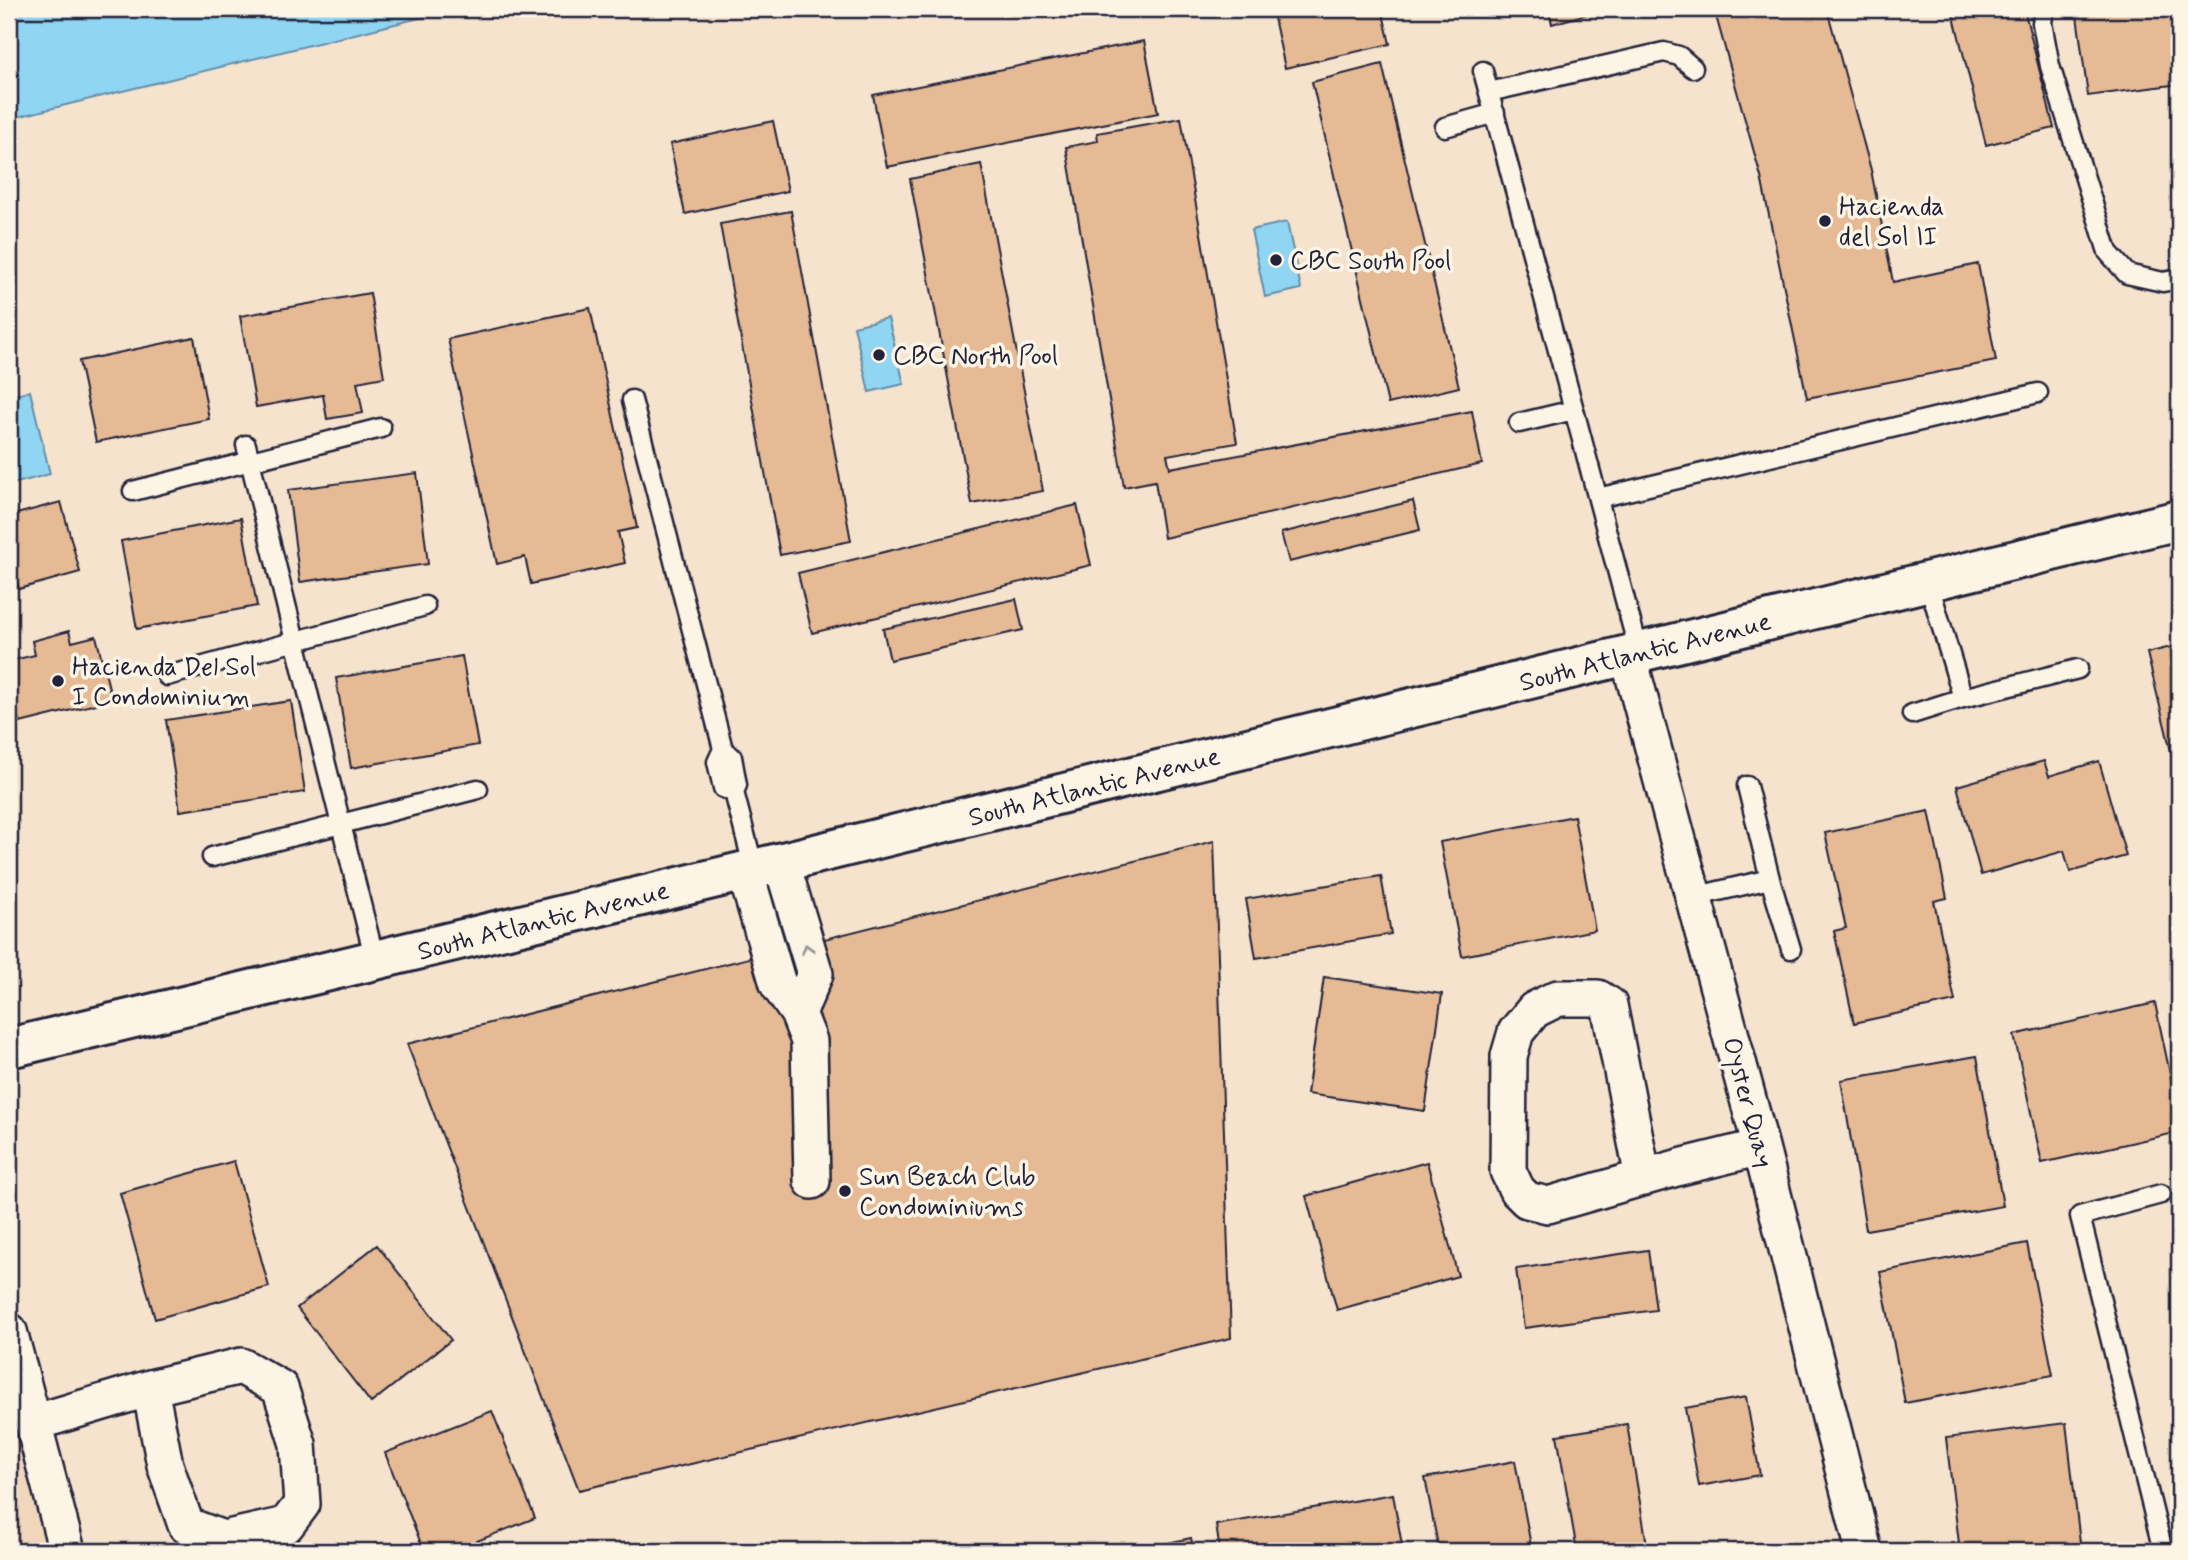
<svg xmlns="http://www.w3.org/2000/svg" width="2188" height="1560" font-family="Mynerve,sans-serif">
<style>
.built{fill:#f0d7bc}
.water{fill:#90d5f2;stroke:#648da9;stroke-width:2}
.building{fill:#e5ba95;stroke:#22223b;stroke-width:2}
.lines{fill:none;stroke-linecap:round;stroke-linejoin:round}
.lane-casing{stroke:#22223b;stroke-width:23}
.street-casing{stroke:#22223b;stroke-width:40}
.secondary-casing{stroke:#22223b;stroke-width:44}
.lane{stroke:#fcf5e5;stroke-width:18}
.street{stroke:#fcf5e5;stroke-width:35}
.secondary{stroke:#fcf5e5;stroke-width:38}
.oneway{stroke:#9a9698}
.poi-dot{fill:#22223b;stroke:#fcf5e5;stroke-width:2.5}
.labels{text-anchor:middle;stroke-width:7;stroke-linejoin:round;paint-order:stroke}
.poi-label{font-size:26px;fill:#22223b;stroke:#fcf5e5;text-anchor:start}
.street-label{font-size:26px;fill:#22223b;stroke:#fcf5e5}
</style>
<rect width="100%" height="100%" fill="#f5e3cd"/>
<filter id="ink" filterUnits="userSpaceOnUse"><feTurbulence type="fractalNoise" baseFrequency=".0143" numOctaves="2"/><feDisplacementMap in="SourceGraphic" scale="14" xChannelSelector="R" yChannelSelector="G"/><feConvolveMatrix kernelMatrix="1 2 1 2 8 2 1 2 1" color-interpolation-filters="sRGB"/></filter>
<g filter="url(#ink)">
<path class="built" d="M 9,1331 L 67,1551 L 9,1551 Z"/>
<path class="water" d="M 9,9 L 456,9 L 9,119 Z
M 1287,222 L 1301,289 L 1265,297 L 1251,230 Z
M 888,318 L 904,384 L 869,392 L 854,326 Z
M 30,391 L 50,474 L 9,485 L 9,397 Z"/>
<path class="building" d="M 1272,9 L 1382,9 L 1390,44 L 1285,68 Z
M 1549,9 L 1605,9 L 1552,24 Z
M 1714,9 L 1827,9 L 1871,170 L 1893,282 L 1978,264 L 1996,361 L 1807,398 L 1761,177 Z
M 1952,9 L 2024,9 L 2054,128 L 1986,145 Z
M 2127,9 L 2179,9 L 2179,84 L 2088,96 L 2077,16 Z
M 1144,41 L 1158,113 L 887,167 L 873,95 Z
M 1382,64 L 1459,387 L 1388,404 L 1312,82 Z
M 1181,118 L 1237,443 L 1167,455 L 1170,468 L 1472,411 L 1482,464 L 1164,538 L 1155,481 L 1124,487 L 1066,147 L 1098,141 L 1097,133 Z
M 773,121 L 788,191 L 685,214 L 670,144 Z
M 981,164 L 1043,491 L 972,504 L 910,179 Z
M 791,211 L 851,541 L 780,555 L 720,224 Z
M 370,293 L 384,377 L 357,382 L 363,413 L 327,419 L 323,395 L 256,407 L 240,316 Z
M 590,308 L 637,528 L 618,532 L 625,563 L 531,584 L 525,557 L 497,564 L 448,339 Z
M 194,337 L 209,419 L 96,442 L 79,361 Z
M 417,473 L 428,564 L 300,582 L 288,490 Z
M 1413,501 L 1420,530 L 1289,562 L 1281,533 Z
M 61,502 L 80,572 L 19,589 L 9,550 L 9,516 Z
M 1077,505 L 1091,565 L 812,633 L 798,573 Z
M 241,518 L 257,606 L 137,629 L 121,541 Z
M 1016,599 L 1023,630 L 890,660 L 883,629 Z
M 69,631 L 72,642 L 96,636 L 112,700 L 20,723 L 16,710 L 9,712 L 9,661 L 35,655 L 32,641 Z
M 2179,645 L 2179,772 L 2176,772 L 2147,653 Z
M 462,656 L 478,745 L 351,768 L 336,678 Z
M 291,701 L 305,792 L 180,811 L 166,720 Z
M 2044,761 L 2049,776 L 2099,761 L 2126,856 L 2070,872 L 2064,851 L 1981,875 L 1957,786 Z
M 1929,811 L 1947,898 L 1934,901 L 1955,1001 L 1854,1023 L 1834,931 L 1846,928 L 1825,833 Z
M 1574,816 L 1595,930 L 1462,956 L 1440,842 Z
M 1214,841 L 1231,1338 L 579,1490 L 407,1044 Z
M 1381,876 L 1391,934 L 1256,958 L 1246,899 Z
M 1324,977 L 1442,994 L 1425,1111 L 1307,1094 Z
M 2155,1003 L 2179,1116 L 2179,1132 L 2042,1163 L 2014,1035 Z
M 1977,1056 L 2003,1206 L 1866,1230 L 1841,1080 Z
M 234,1161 L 269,1287 L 155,1319 L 120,1193 Z
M 1427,1162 L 1458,1276 L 1337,1310 L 1306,1196 Z
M 2027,1243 L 2053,1375 L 1905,1403 L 1880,1272 Z
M 377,1245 L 451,1340 L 371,1403 L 297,1308 Z
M 1648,1250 L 1656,1310 L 1524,1328 L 1516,1269 Z
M 1746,1397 L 1760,1475 L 1699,1486 L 1685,1408 Z
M 492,1411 L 535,1518 L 452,1551 L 424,1551 L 385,1453 Z
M 2066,1423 L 2081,1551 L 1960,1551 L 1946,1438 Z
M 1627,1424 L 1648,1551 L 1577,1551 L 1557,1435 Z
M 1515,1461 L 1532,1551 L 1439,1551 L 1425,1478 Z
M 1393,1494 L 1403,1551 L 1220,1551 L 1216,1525 Z
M 1191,1538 L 1194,1551 L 1131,1551 Z"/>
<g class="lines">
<g class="lane-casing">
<path id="lane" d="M 2044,9 L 2042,23 L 2050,66 L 2108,252 L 2127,274 L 2163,282 L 2179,279
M 1483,71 L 1639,652
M 1489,92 L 1664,52 L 1679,56 L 1693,68
M 1445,127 L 1495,113
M 632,400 L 723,749 L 732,757 L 737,785 L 734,792 L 754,869
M 1519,423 L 1574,410
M 246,445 L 375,960
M 133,491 L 381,428
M 1598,498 L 2038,393
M 1928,581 L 1963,698 L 2078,669
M 167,676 L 425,606
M 1912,714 L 1963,698
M 723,749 L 717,762 L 723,788 L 734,792
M 212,857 L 478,789
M 1770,879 L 1791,949
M 1693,897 L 1770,879 L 1747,786
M 2161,1194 L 2080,1216 L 2163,1551"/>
</g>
<g class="street-casing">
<path id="street" d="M 1628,655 L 1761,1147 L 1864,1551
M 781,861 L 815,974 L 798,1013
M 745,871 L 778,984 L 798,1013 L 809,1041 L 812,1181
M 1643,1178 L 1609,1005 L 1598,998 L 1558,998 L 1534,1010 L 1516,1032 L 1509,1056 L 1508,1171 L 1517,1190 L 1527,1200 L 1548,1205 L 1680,1167 L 1761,1147
M 9,1331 L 67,1551
M 33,1423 L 150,1388 L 241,1366 L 280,1388 L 298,1444 L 302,1504 L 286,1525 L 223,1539 L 186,1525 L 165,1465 L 150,1388"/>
</g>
<g class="secondary-casing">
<path id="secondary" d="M 9,1048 L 754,869 L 2179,520"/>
</g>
<use href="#lane" class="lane"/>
<use href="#street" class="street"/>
<use href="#secondary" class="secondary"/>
</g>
<defs><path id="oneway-chevron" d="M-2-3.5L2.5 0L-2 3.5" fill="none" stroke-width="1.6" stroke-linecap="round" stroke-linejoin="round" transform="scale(1.75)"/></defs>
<use class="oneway" href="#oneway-chevron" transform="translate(807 949) rotate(-106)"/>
</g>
<g class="poi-dot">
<circle cx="1825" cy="221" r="7"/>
<circle cx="1276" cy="260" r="7"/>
<circle cx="879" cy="355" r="7"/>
<circle cx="58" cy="681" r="7"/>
<circle cx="845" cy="1191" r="7"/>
</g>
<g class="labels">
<g class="poi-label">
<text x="1839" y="215">Hacienda<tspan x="1839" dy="30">del Sol II</tspan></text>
<text x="1290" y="269">CBC South Pool</text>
<text x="893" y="364">CBC North Pool</text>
<text x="72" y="675">Hacienda Del Sol<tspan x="72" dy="30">I Condominium</tspan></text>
<text x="859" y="1185">Sun Beach Club<tspan x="859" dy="30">Condominiums</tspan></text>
</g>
<g class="street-label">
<text transform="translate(1645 651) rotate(-14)" y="9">South Atlantic Avenue</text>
<text transform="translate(1094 786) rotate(-14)" y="9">South Atlantic Avenue</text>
<text transform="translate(543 920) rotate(-14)" y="9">South Atlantic Avenue</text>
<text transform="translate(1749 1102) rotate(75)" y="9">Oyster Quay</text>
</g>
</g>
<rect width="2188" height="1560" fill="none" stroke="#fcf5e5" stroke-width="35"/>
<rect x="18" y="18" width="2153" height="1525" fill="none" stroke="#22223b" stroke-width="2.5" filter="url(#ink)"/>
</svg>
